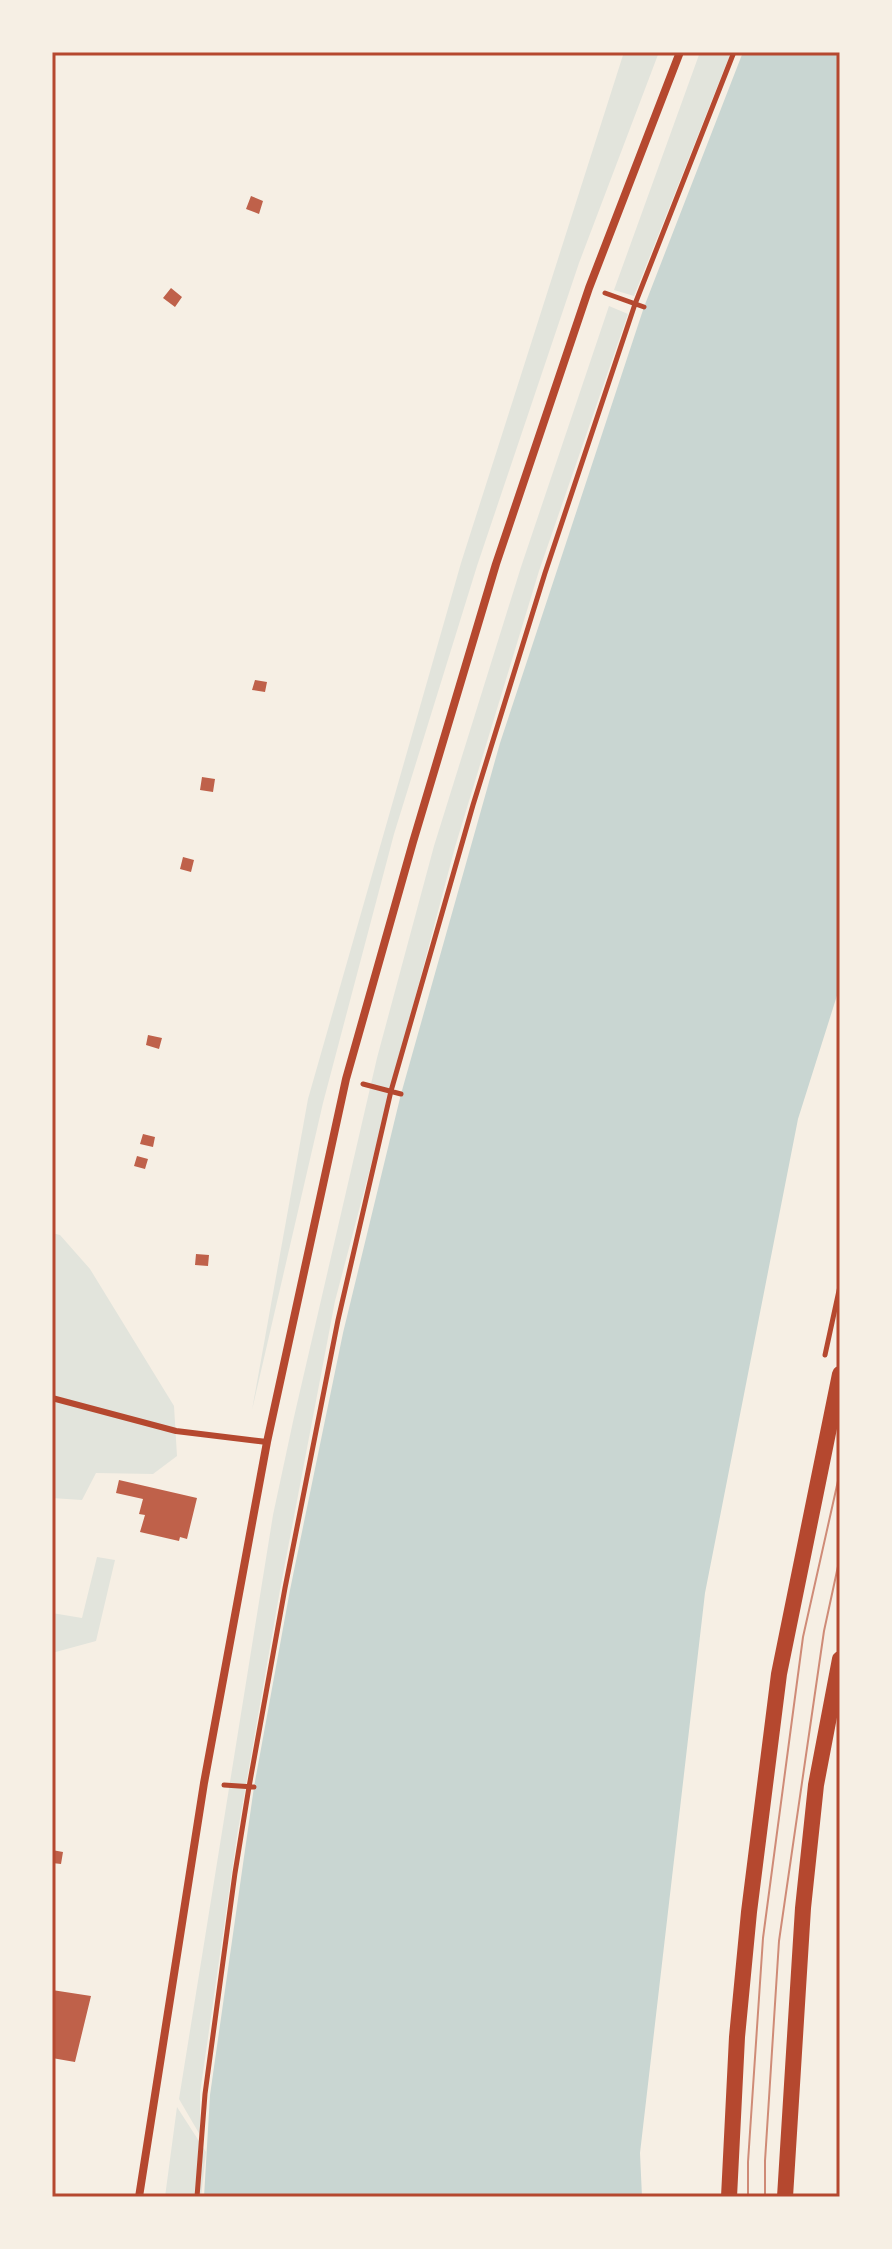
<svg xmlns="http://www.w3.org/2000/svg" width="892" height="2249" font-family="Barlow,sans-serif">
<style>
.green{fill:#e2e4dc}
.water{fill:#c9d6d2}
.building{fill:#bf614a}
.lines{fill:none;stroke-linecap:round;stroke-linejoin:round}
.path{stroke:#b5482f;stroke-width:5}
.service{stroke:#b5482f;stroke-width:6}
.minor{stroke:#b5482f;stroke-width:8}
.secondary{stroke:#b5482f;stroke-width:16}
.tram{stroke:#cf8b77;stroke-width:2}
.neatline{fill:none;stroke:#b5482f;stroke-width:3}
</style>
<rect width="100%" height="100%" fill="#f6efe4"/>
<path class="green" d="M 624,52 L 659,52 L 579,263 L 477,566 L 394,834 L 323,1103 L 252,1410 L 308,1099 L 461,563 Z
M 700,52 L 731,52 L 634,296 L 614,290 Z
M 609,306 L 628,314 L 539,571 L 455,847 L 335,1301 L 280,1590 L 237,1836 L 200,2093 L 200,2135 L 179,2099 L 273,1515 L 294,1417 L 377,1058 L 434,846 L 521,567 Z
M 52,1233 L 60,1235 L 90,1269 L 174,1406 L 177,1456 L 153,1474 L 96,1473 L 82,1500 L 52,1498 Z
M 97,1557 L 115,1560 L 96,1641 L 52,1653 L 52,1613 L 82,1618 Z
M 177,2107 L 206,2152 L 201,2197 L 165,2197 Z"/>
<path class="water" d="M 743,52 L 840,52 L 840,986 L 798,1119 L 705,1593 L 640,2153 L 642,2197 L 204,2197 L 210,2095 L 254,1787 L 290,1590 L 343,1333 L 401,1094 L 500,743 L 644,307 Z"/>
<path class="building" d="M 251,196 L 263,201 L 259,214 L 246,209 Z
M 171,288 L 182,297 L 175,307 L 163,298 Z
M 255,680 L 267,682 L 265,692 L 252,690 Z
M 202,777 L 215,779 L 213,792 L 200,790 Z
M 183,857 L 194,860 L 191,872 L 180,869 Z
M 148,1035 L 162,1038 L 159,1049 L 146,1045 Z
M 143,1134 L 155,1137 L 153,1147 L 140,1144 Z
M 137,1156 L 148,1159 L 145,1169 L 134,1166 Z
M 196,1254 L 209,1255 L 208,1266 L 195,1265 Z
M 119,1480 L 197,1498 L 187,1539 L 180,1537 L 179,1541 L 140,1532 L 145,1515 L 139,1514 L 143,1499 L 116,1493 Z
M 52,1850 L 63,1852 L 61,1864 L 52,1863 Z
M 52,1990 L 91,1996 L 75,2062 L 52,2058 Z"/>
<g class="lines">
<path class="path" d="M 605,293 L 644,307
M 363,1084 L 401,1094
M 825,1355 L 840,1286
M 224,1785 L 254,1787
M 197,2197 L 205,2094 L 235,1873 L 249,1787 L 285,1588 L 338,1320 L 391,1091 L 473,805 L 545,573 L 635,304 L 734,52"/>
<path class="service" d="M 52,1398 L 176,1431 L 267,1442"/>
<path class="minor" d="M 139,2197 L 204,1783 L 267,1442 L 346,1079 L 413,842 L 496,564 L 589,288 L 680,52"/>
<path class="secondary" d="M 729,2197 L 737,2037 L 749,1912 L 779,1674 L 840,1374
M 785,2197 L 803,1908 L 816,1785 L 840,1659"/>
<path class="tram" d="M 748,2197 L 748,2162 L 763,1938 L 803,1637 L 840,1472
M 765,2197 L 765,2161 L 779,1941 L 824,1631 L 840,1557"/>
</g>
<rect width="892" height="2249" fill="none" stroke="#f6efe4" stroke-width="108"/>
<rect x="54" y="54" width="784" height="2141" class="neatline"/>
</svg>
